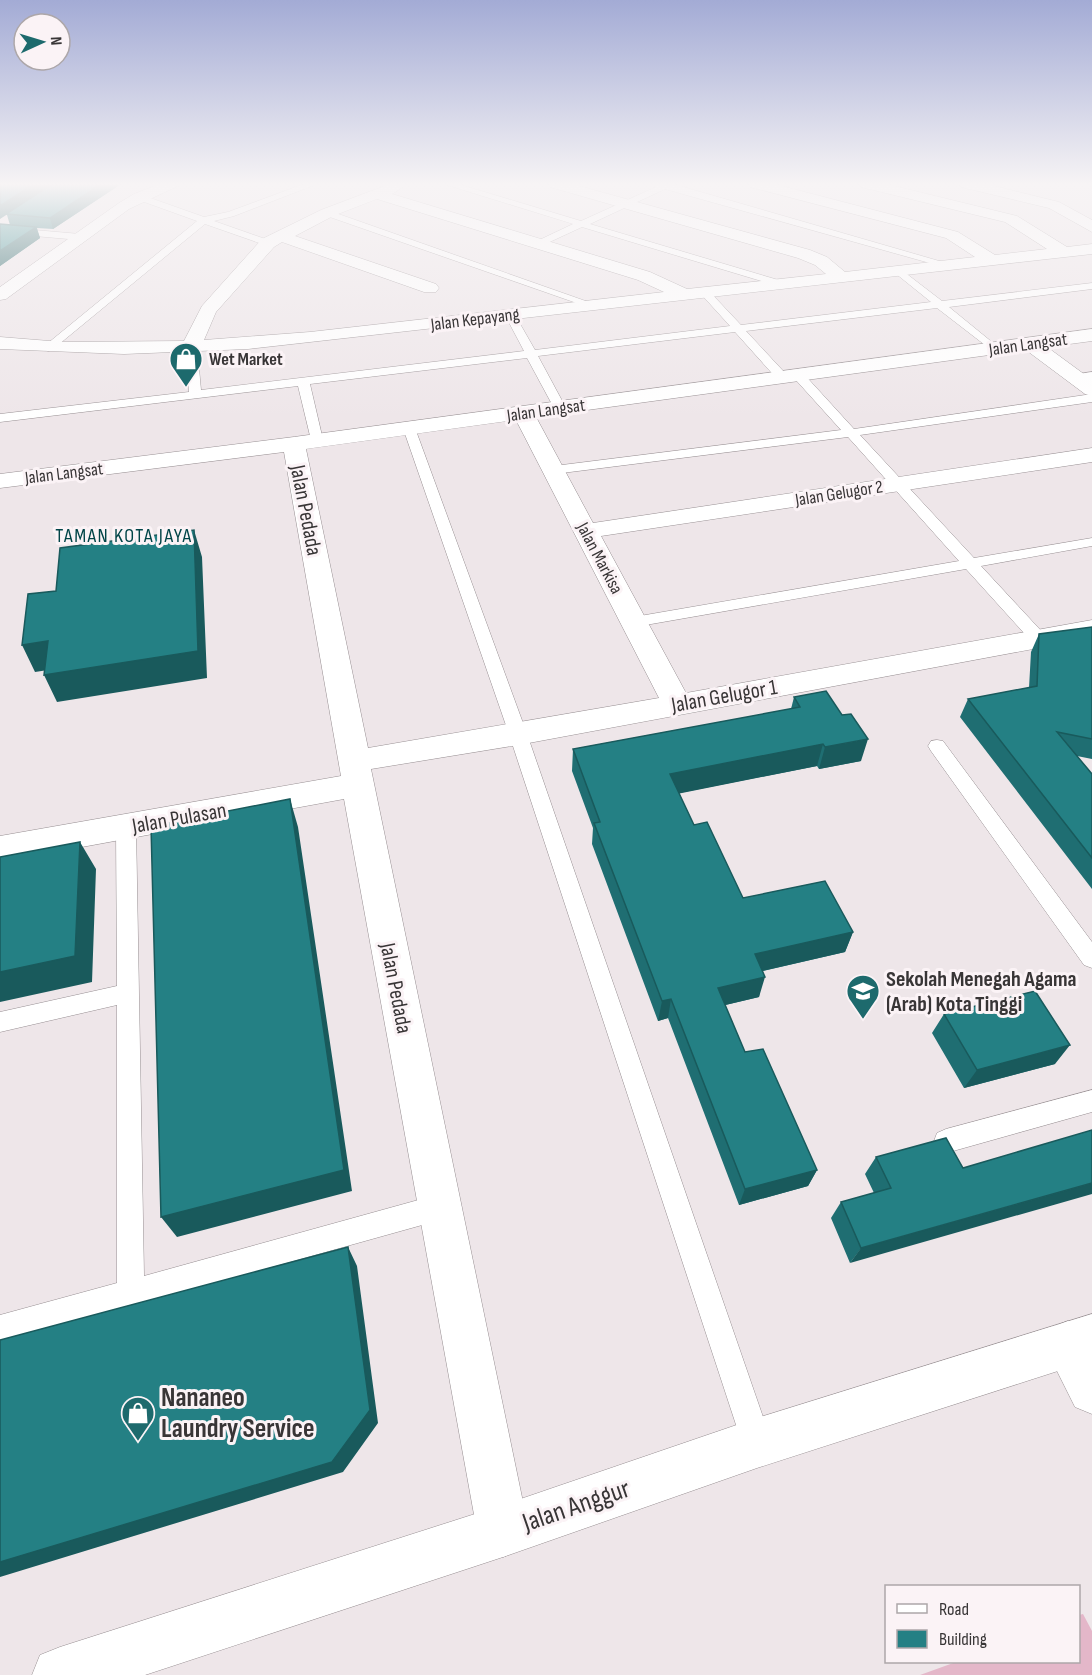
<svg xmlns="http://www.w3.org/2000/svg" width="1092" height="1675" font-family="'Sofia Sans Condensed',sans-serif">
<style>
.green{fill:#e4b7c9}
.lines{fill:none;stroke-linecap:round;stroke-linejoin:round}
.service-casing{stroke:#978f92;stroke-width:1}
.minor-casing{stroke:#978f92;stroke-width:1}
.tertiary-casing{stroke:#978f92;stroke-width:1}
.service{fill:#fff;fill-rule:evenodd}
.minor{fill:#fff;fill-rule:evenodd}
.tertiary{fill:#fff;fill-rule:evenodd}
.wall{fill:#1f6e72}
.shaded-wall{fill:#195a5c}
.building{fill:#248084;stroke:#195a5c;stroke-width:1.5}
.labels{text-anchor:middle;stroke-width:6;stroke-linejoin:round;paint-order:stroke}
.far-street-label{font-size:18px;fill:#383536;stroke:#fbf3f6}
.far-poi-label{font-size:18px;font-weight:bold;fill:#383536;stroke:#fbf3f6;text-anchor:start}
.far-neighbourhood-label{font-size:20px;letter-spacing:1.5px;fill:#004447;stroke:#fbf3f6}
.street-label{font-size:22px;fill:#383536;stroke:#fbf3f6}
.poi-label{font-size:22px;font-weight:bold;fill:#383536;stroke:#fbf3f6;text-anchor:start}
.near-poi-label{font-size:27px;font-weight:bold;fill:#383536;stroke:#fbf3f6;text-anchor:start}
.near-street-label{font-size:27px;fill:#383536;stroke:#fbf3f6}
</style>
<rect width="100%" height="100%" fill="#eee6e9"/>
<path class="green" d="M 1083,1614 L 1092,1631 L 1092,1675 L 920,1675 L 956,1662 L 1078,1662 L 1079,1615 Z"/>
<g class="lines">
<g class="service-casing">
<path id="service" d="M 304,184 L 317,184 L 234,216 L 214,221 L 271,241 L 271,245 L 265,245 L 205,224 L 52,350 L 48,351 L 42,348 L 197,221 L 136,199 L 136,195 L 142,195 L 204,217 L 228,212 Z
M 444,184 L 458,184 L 581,221 L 656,187 L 653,184 L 673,184 L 953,265 L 944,267 L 665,189 L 590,224 L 785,282 L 785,286 L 781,287 L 582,227 L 541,246 L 535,246 L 535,242 L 573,224 Z
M 324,211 L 330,211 L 597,305 L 592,308 L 588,307 L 324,215 Z
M 0,227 L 80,234 L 85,237 L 80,240 L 0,233 Z
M 899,268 L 942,301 L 1092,283 L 1092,289 L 949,307 L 998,347 L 1000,349 L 994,352 L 937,308 L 746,331 L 786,374 L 788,377 L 782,381 L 778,380 L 735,332 L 538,356 L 566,408 L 560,412 L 554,408 L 527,358 L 310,384 L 323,440 L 317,444 L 311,440 L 298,386 L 0,422 L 0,414 L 189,392 L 185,347 L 191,344 L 197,347 L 201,390 L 524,351 L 505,315 L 510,312 L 515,315 L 535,350 L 730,326 L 700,293 L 705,290 L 709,291 L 741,325 L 931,302 L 895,273 L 895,269 Z
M 798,371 L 802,372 L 854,429 L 1092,394 L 1092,402 L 860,435 L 974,558 L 1092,538 L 1092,546 L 981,566 L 1045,635 L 1047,639 L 1045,643 L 1033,643 L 966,569 L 634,627 L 628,626 L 626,622 L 634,617 L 959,561 L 848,437 L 554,474 L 547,470 L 554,466 L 841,430 L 794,378 L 794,372 Z
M 1092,372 L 1092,380 L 1076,382 L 1070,378 L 1072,375 Z
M 409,424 L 415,428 L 527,734 L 772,1443 L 767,1453 L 757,1458 L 747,1453 L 742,1443 L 509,734 L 403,428 Z
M 937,740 L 943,741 L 1092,942 L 1092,968 L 1084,965 L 931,751 L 928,746 L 931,741 Z
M 126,819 L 133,821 L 136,826 L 144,1276 L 440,1194 L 449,1198 L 453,1207 L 449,1216 L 440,1220 L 0,1343 L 0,1315 L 117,1283 L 117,1005 L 0,1032 L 0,1012 L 117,986 L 116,826 L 119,821 Z
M 1092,1090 L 1092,1112 L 946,1153 L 937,1149 L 934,1141 L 937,1133 L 946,1129 Z"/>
</g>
<g class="minor-casing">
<path id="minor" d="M 390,184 L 402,184 L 403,187 L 392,194 L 650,272 L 687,289 L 826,274 L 815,265 L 798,258 L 550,187 L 548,184 L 572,184 L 810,250 L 827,257 L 845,272 L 975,257 L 946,238 L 750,187 L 748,184 L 774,184 L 958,232 L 995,255 L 1047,249 L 1005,222 L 861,187 L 859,184 L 886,184 L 1017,216 L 1067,247 L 1092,244 L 1092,254 L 248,349 L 124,354 L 0,349 L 0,337 L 62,342 L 184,341 L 202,306 L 262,239 L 321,210 ZM 377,199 L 638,280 L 664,292 L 310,332 L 204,340 L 216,312 L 274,247 L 282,242 L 424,292 L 436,292 L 439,288 L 436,284 L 295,236 L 333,216 Z
M 959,184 L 986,184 L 1059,202 L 1092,220 L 1092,232 L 1049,208 L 961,187 Z
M 1092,329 L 1092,341 L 1047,347 L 1092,380 L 1092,396 L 1085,394 L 1026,350 L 536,417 L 593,523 L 1092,448 L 1092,462 L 601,536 L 686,693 L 1092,620 L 1092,638 L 518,745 L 371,769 L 529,1531 L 521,1549 L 503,1557 L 485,1549 L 477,1531 L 344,799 L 0,862 L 0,836 L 341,776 L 284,452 L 0,488 L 0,474 L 294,437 ZM 516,420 L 659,698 L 368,748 L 306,449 Z
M 1068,1321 L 1085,1328 L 1092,1342 L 1092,1414 L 1075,1407 L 1044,1345 L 1051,1328 Z"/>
</g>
<g class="tertiary-casing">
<path id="tertiary" d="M 160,184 L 182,184 L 129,209 L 6,299 L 0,300 L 0,287 L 119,203 L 134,194 Z
M 1092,1314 L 1092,1360 L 757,1468 L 503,1557 L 145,1675 L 32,1675 L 40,1655 L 60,1647 L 503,1505 L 757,1418 Z"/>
</g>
<use href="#service" class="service"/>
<use href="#minor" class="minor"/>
<use href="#tertiary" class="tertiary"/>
</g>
<path class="wall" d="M 0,184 L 121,184 L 53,229 L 37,228 L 40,238 L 0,266 L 0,224 L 10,225 L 7,215 Z
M 1092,627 L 1092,759 L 1077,756 L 1092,774 L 1092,889 L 960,717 L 968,699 L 1029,688 L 1031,652 L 1039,634 Z
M 794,697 L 861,761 L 819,769 L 817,766 L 679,793 L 694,825 L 743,898 L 853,932 L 845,952 L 763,971 L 759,997 L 725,1005 L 745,1052 L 817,1170 L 808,1186 L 739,1205 L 668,1018 L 658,1021 L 592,844 L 593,828 L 572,771 L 573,749 L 791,709 Z
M 944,1014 L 1055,1064 L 964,1088 L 932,1033 Z
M 946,1138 L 850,1263 L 831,1218 L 841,1202 L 874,1193 L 865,1174 L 876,1157 Z"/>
<path class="shaded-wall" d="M 34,184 L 54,184 L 0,219 L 0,206 Z
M 101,184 L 121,184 L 53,229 L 50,218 Z
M 36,227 L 40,238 L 0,266 L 0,251 Z
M 194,530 L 202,557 L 207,678 L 57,702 L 44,675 Z
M 48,641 L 61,668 L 35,672 L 22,645 Z
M 868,739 L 861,761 L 819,769 L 825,747 Z
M 823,744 L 817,766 L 667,796 L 670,774 Z
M 290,799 L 298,827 L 352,1191 L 177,1237 L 161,1217 Z
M 80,842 L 96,869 L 92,982 L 0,1002 L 0,972 Z
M 853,932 L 845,952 L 749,974 L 755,954 Z
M 765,977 L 759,997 L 713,1008 L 718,988 Z
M 671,999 L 668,1018 L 658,1021 L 662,1001 Z
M 1070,1045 L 1055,1064 L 964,1088 L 977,1070 Z
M 817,1170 L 808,1186 L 739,1205 L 745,1189 Z
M 1092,1183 L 1092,1194 L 850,1263 L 861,1248 Z
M 348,1247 L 357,1266 L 378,1423 L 343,1472 L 0,1577 L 0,1562 Z"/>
<path class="building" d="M 0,184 L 34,184 L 0,206 Z
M 52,184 L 101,184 L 50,218 L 6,214 Z
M 0,224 L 36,227 L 0,251 Z
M 194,530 L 198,651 L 44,675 L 48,641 L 22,645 L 28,594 L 56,591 L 60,548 Z
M 1092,627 L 1092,739 L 1057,732 L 1092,774 L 1092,858 L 968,699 L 1037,686 L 1039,634 Z
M 826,691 L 842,715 L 851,714 L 868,739 L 825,747 L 823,744 L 670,774 L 694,825 L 707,822 L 743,898 L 825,881 L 853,932 L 755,954 L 765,977 L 718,988 L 745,1052 L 763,1049 L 817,1170 L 745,1189 L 671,999 L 662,1001 L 594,823 L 600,822 L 573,749 L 800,707 L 794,697 Z
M 290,799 L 344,1170 L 161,1217 L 151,826 Z
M 80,842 L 75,956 L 0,972 L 0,857 Z
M 1035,991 L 1070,1045 L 977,1070 L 944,1014 Z
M 1092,1130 L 1092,1183 L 861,1248 L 841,1202 L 891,1188 L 876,1157 L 946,1138 L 963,1168 Z
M 348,1247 L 370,1410 L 332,1462 L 0,1562 L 0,1340 Z"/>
<linearGradient id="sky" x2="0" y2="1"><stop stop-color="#a3abd5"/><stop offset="0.44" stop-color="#f7f4f5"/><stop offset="1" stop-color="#f7f4f5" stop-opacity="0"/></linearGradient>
<rect width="1092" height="419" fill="url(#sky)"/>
<defs>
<g id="shop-pin" transform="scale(1.725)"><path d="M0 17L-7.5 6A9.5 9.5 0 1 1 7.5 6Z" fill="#1d6a6d" stroke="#fbf3f6"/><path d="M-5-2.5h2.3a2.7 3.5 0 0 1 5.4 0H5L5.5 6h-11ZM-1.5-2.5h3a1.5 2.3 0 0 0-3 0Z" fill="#fff"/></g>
<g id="school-pin" transform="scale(1.725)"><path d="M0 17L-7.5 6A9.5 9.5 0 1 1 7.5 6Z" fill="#1d6a6d" stroke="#fbf3f6"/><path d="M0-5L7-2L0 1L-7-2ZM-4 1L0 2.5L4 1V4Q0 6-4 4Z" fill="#fff"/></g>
</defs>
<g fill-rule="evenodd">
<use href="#shop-pin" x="186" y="359"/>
<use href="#school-pin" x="863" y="991"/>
<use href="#shop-pin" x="138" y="1413"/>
</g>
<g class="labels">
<g class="far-street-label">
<text transform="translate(475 319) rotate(-7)" y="6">Jalan Kepayang</text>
<text transform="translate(1028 344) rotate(-8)" y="6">Jalan Langsat</text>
<text transform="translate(546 410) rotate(-8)" y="6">Jalan Langsat</text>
<text transform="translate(64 473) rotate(-7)" y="6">Jalan Langsat</text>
<text transform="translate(839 493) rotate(-9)" y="6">Jalan Gelugor 2</text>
<text transform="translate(600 558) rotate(62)" y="6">Jalan Markisa</text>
</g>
<g class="far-poi-label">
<text x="209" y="365">Wet Market</text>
</g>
<g class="far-neighbourhood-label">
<text x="124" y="542">TAMAN KOTA JAYA</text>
</g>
<g class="street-label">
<text transform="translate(307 510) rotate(79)" y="8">Jalan Pedada</text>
<text transform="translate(724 695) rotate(-10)" y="8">Jalan Gelugor 1</text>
<text transform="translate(179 817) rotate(-10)" y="8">Jalan Pulasan</text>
<text transform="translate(397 988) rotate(79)" y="8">Jalan Pedada</text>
</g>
<g class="poi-label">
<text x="886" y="986">Sekolah Menegah Agama<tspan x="886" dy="25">(Arab) Kota Tinggi</tspan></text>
</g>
<g class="near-poi-label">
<text x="161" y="1406">Nananeo<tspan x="161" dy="31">Laundry Service</tspan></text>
</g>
<g class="near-street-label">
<text transform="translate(576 1505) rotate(-19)" y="9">Jalan Anggur</text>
</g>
</g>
<rect x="885" y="1585" width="195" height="78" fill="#fbf3f6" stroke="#ada7a9" stroke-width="1.5"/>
<rect x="897" y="1604" width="30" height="9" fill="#ffffff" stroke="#ada7a9" stroke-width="1.5"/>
<text x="939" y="1615" font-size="18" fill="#383536">Road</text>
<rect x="897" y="1630" width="30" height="18" fill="#248084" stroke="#ada7a9" stroke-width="1.5"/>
<text x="939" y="1645" font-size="18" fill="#383536">Building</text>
<g transform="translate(42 42) rotate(86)"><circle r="28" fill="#fbf3f6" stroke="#ada7a9" stroke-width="1.5"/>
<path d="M0-4.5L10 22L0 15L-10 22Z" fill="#1d6a6d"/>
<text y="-9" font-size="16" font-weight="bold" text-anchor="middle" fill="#383536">N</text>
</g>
</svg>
